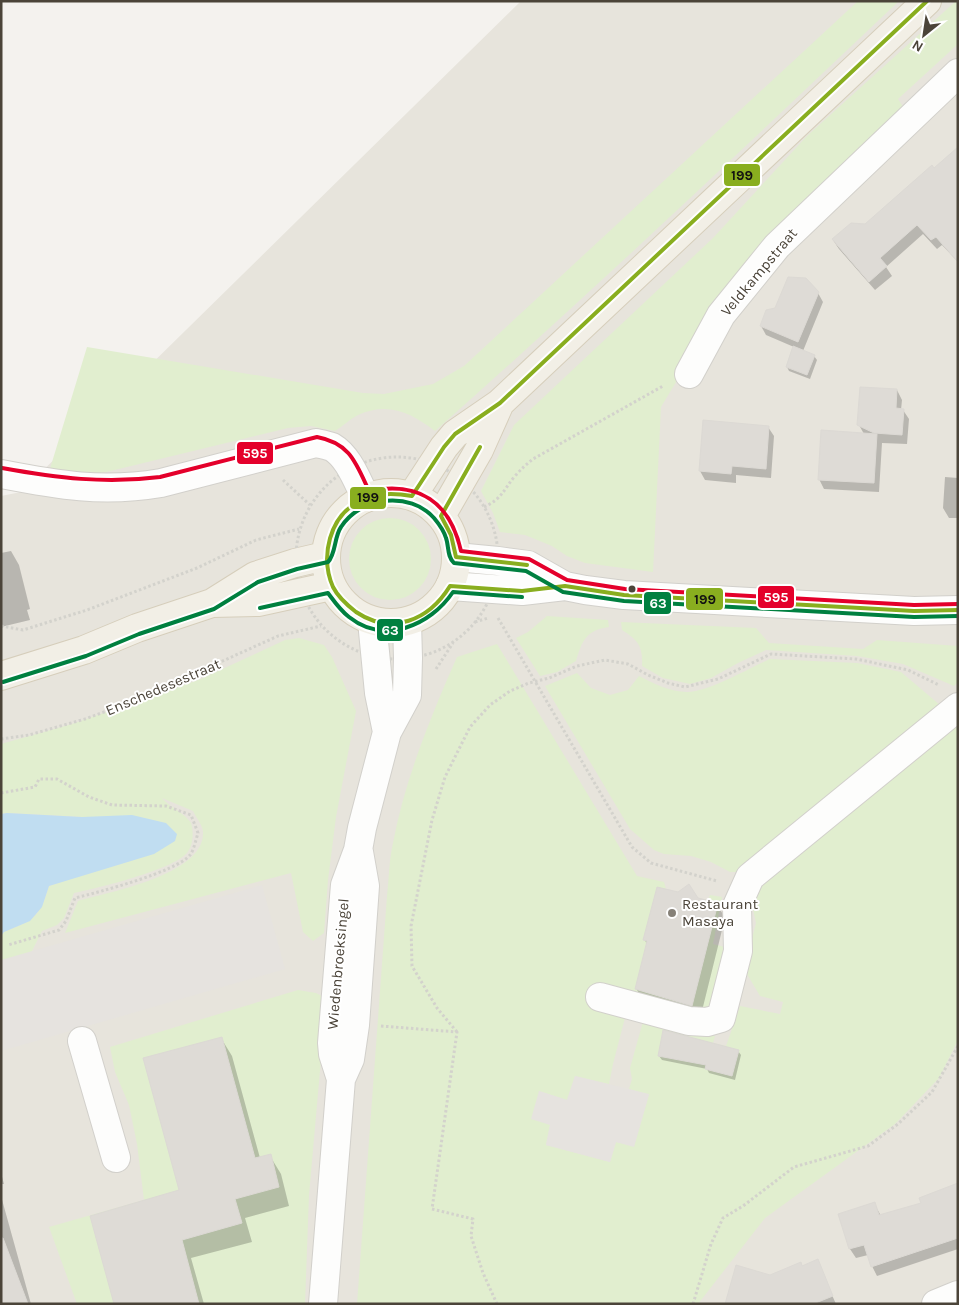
<svg xmlns="http://www.w3.org/2000/svg" width="959" height="1305" font-family="Karla,sans-serif">
<style>
.residential{fill:#e7e4dc}
.green{fill:#e1eecf}
.parking{fill:#e6e3df}
.water{fill:#c0ddf1}
.shadow{fill:#0003}
.building{fill:#dedbd6;stroke:#dcd9d4}
.lines{fill:none;stroke-linecap:round;stroke-linejoin:round}
.minor-casing{stroke:#d2d0cb;stroke-width:30}
.major-casing{stroke:#d6cebb;stroke-width:30}
.path{stroke:#d3d2cc;stroke-width:3;stroke-dasharray:2.5 2.5;stroke-linecap:butt}
.minor{stroke:#fdfdfc;stroke-width:28}
.major{stroke:#f2efe6;stroke-width:28}
.bus-1-casing{stroke:#fff;stroke-width:8}
.bus-2-casing{stroke:#fff;stroke-width:8}
.bus-3-casing{stroke:#fff;stroke-width:8}
.bus-1{stroke:#89ae1f;stroke-width:4}
.bus-2{stroke:#008040;stroke-width:4}
.bus-3{stroke:#e4002b;stroke-width:4}
.bus-dot{fill:#4b4439;stroke:#fff;stroke-width:2}
.poi-dot{fill:#868178;stroke:#fff;stroke-width:2}
.labels{text-anchor:middle;stroke-width:4;stroke-linejoin:round;paint-order:stroke}
.street-label{font-size:15px;fill:#4b4439;stroke:#fff}
.poi-label{font-size:15px;fill:#4b4439;stroke:#fff;text-anchor:start}
.line-badge{stroke:#fff;stroke-width:2}
.badge-label{font-size:14px;text-anchor:middle;font-weight:bold;fill:#fff}
.pale-badge-label{font-size:14px;text-anchor:middle;font-weight:bold;fill:#111}
</style>
<rect width="100%" height="100%" fill="#f4f2ee"/>
<path class="residential" d="M 521,1 L 958,1 L 958,1304 L 1,1304 L 1,496 L 21,492 Z"/>
<path class="green" d="M 858,1 L 899,1 C 746,146 593,291 435,431 C 412,413 388,401 358,415 C 350,419 343,426 335,431 L 311,426 L 288,428 L 98,474 L 49,472 L 87,347 L 363,393 L 384,394 L 433,384 L 464,366 Z
M 956,1 L 958,1 L 958,44 L 898,99 L 906,111 L 744,269 L 661,407 L 653,572 L 585,563 L 567,556 L 552,546 L 525,535 L 500,532 L 493,513 L 481,491 L 514,425 L 713,238 L 807,136 Z
M349 559a41 41 0 1 1 82 0a41 41 0 1 1-82 0Z
M 547,616 L 608,620 L 609,627 C 586,630 582,641 576,661 L 557,672 L 540,676 L 516,638 L 528,632 Z
M 621,622 L 756,628 L 769,643 L 863,649 L 877,640 L 958,646 L 958,682 L 954,686 L 903,664 L 857,656 L 766,650 L 738,663 L 711,678 L 690,684 L 663,678 L 642,666 C 643,646 638,640 622,630 Z
M 299,638 L 324,645 L 332,657 L 356,711 L 336,817 L 328,880 L 324,933 L 313,941 L 303,932 L 291,873 L 65,933 L 78,901 C 109,892 205,875 203,832 C 203,826 196,817 193,811 L 162,798 C 168,806 187,815 191,823 C 194,832 193,846 187,853 C 172,870 98,888 74,893 L 64,918 L 57,925 L 42,931 L 15,985 L 1,989 L 1,936 L 4,932 C 34,919 39,919 49,886 L 73,878 L 83,817 L 7,813 L 1,814 L 1,744 L 72,724 L 201,679 L 285,640 Z
M 497,644 L 637,876 L 664,882 L 666,889 L 657,887 L 644,940 L 705,955 L 718,903 L 708,900 L 710,895 L 722,897 L 713,944 L 732,949 L 709,1011 L 627,1010 L 613,1064 L 609,1084 L 575,1076 L 567,1100 L 539,1091 L 550,1125 L 546,1145 L 610,1162 L 616,1142 L 634,1146 L 649,1095 L 629,1089 L 632,1079 L 630,1068 L 644,1018 L 715,1036 L 713,1043 L 726,1046 L 740,1006 L 780,1014 L 783,1002 L 760,996 L 744,969 L 756,923 L 751,900 L 755,879 L 958,715 L 958,1040 L 939,1078 L 895,1124 L 765,1218 L 698,1304 L 357,1304 L 387,896 C 389,879 389,860 393,843 C 405,779 431,716 457,657 Z
M 770,659 L 857,663 L 901,672 L 947,711 L 740,872 L 730,872 L 711,862 L 691,856 L 664,854 L 654,850 L 630,829 L 545,686 L 577,673 L 591,688 L 610,695 L 628,690 L 639,676 C 653,683 670,692 687,692 C 711,691 747,669 770,659 Z
M 298,990 L 316,993 L 324,997 L 326,1003 L 309,1195 L 305,1304 L 77,1304 L 49,1227 L 144,1200 L 137,1144 L 129,1105 L 115,1072 L 110,1047 Z"/>
<path class="parking" d="M 262,885 L 285,969 L 1,1051 L 1,960 Z
M 575,1076 L 649,1094 L 634,1147 L 616,1142 L 610,1162 L 546,1145 L 550,1125 L 531,1119 L 539,1091 L 567,1100 Z"/>
<path class="water" d="M 7,813 L 82,817 L 132,815 L 166,823 L 177,834 L 175,841 L 154,854 L 49,886 L 42,907 L 30,921 L 4,932 L 1,936 L 1,814 Z"/>
<path class="shadow" d="M 934,170 L 958,262 L 942,245 L 937,249 L 923,234 L 886,267 L 892,276 L 875,290 L 839,249 L 833,240 L 865,225 Z
M 818,293 L 823,302 L 803,351 L 814,356 L 817,360 L 810,379 L 789,371 L 787,367 L 794,347 L 766,335 L 761,326 L 776,309 Z
M 897,390 L 902,400 L 901,410 L 903,410 L 909,419 L 907,444 L 882,443 L 879,492 L 824,489 L 819,479 L 864,434 L 859,425 Z
M 768,427 L 774,436 L 771,478 L 736,475 L 736,483 L 705,480 L 700,471 Z
M 945,477 L 958,478 L 958,518 L 949,518 L 943,508 Z
M 11,551 L 19,565 L 30,609 L 27,610 L 30,620 L 1,627 L 1,553 Z
M 697,899 L 717,904 L 725,918 L 700,1019 L 644,1003 L 636,988 L 647,945 L 645,940 Z
M 221,1038 L 232,1056 L 260,1158 L 270,1156 L 281,1174 L 289,1206 L 245,1218 L 252,1242 L 191,1258 L 204,1304 L 115,1304 L 180,1191 Z
M 738,1051 L 741,1055 L 735,1080 L 709,1073 L 707,1069 L 662,1060 L 659,1056 Z
M 1,1173 L 4,1184 L 1,1184 Z
M 958,1185 L 958,1249 L 877,1276 L 872,1266 L 868,1255 L 856,1258 L 850,1249 L 839,1215 L 874,1203 L 881,1216 L 923,1204 Z
M 1,1196 L 31,1304 L 1,1304 Z
M 817,1261 L 836,1304 L 726,1304 L 770,1276 L 802,1267 Z"/>
<path class="building" d="M 958,147 L 958,262 L 936,237 L 931,240 L 917,225 L 880,258 L 887,266 L 869,282 L 832,239 L 851,223 L 865,224 L 932,165 L 934,168 Z
M 788,277 L 806,278 L 819,292 L 798,342 L 760,326 L 766,310 L 775,308 Z
M 793,346 L 815,355 L 807,375 L 786,367 Z
M 860,387 L 897,389 L 896,408 L 904,409 L 902,435 L 874,433 L 857,425 Z
M 703,420 L 769,426 L 766,469 L 732,466 L 731,474 L 699,471 Z
M 821,430 L 877,434 L 874,483 L 818,480 Z
M 689,884 L 698,898 L 718,903 L 692,1006 L 635,989 L 647,941 L 643,940 L 657,887 L 678,892 Z
M 663,1030 L 739,1050 L 732,1076 L 705,1069 L 706,1065 L 658,1056 Z
M 222,1037 L 255,1158 L 271,1154 L 279,1187 L 235,1199 L 242,1223 L 182,1240 L 199,1304 L 114,1304 L 90,1216 L 179,1190 L 143,1058 Z
M 958,1183 L 958,1238 L 871,1267 L 864,1245 L 849,1249 L 838,1214 L 875,1202 L 879,1215 L 921,1203 L 919,1198 Z
M 1,1238 L 3,1238 L 28,1304 L 1,1304 Z
M 818,1259 L 833,1296 L 813,1304 L 725,1304 L 736,1265 L 770,1275 L 801,1262 L 802,1266 Z"/>
<g class="lines">
<g class="minor-casing">
<path id="minor" d="M 689,374 L 721,315 L 777,246 L 958,73
M 1,474 C 58,485 102,493 161,483 L 316,443 C 321,444 327,445 332,447 C 349,457 357,481 366,498
M 456,557 L 498,561 L 528,565 L 565,586 L 585,590 L 624,595 L 914,611 L 958,610
M 450,586 L 522,591 L 565,586
M 372,621 L 379,693 L 387,732
M 600,997 L 689,1021 L 707,1022 L 721,1018 L 738,951 L 737,906 L 750,877 L 958,707
M 82,1041 L 116,1158
M 341,1079 L 333,1054 L 332,1043 L 345,885 L 358,850 L 362,828 L 387,732 L 407,695 L 408,658 L 407,622
M 323,1304 L 341,1079 L 350,1059 L 355,1025 L 365,886 L 359,852
M 936,1304 L 958,1295"/>
</g>
<g class="major-casing">
<path id="major" d="M326 558a65 65 0 1 1 130 0a65 65 0 1 1-130 0Z
M 412,496 L 444,447 L 455,434 L 500,403 L 927,1
M 441,516 L 479,450 L 500,403
M 212,603 L 258,602 L 331,586
M 1,676 L 84,650 L 137,628 L 212,603 L 255,576 L 295,563 L 325,556"/>
</g>
<path class="path" d="M296 558a101 101 0 1 1 202 0a101 101 0 1 1-202 0Z
M 283,480 L 310,505
M 484,507 C 502,499 504,489 515,476 C 521,469 527,464 533,459 L 663,386
M 498,618 L 632,847 L 651,863 L 717,881
M 475,622 L 488,618
M 1,626 L 23,630 L 87,610 L 197,568 L 256,540 L 299,529
M 436,669 L 453,643
M 1,739 L 29,735 L 85,719 L 134,701 L 278,636 L 321,626
M 1,793 L 35,787 L 39,779 L 57,779 L 89,797 L 112,805 L 166,806 L 191,815 L 198,833 C 196,839 194,850 190,855 C 176,872 99,892 75,898 L 66,921 L 59,930 L 8,945
M 381,1026 L 457,1032 L 432,1209 L 473,1219 L 471,1236 L 483,1273 L 497,1304
M 457,1032 L 437,1008 L 412,966 L 411,926 L 432,820 L 445,777 L 470,727 L 490,705 L 510,691 L 529,683 L 549,678 L 577,666 L 605,660 L 628,664 L 648,675 L 668,683 L 685,687 L 718,679 L 771,654 L 856,659 L 908,670 L 939,685
M 693,1304 L 711,1244 L 723,1218 L 743,1206 L 794,1167 L 868,1146 L 898,1124 L 932,1092 L 958,1046"/>
<use href="#minor" class="minor"/>
<use href="#major" class="major"/>
<g class="bus-1-casing">
<path id="bus-1" d="M 927,1 L 500,403 L 455,434 L 444,447 L 412,496 C 395,493 376,492 360,501 C 329,516 320,557 333,587 C 338,597 347,605 356,612 C 392,636 429,620 450,586 L 522,591 L 565,586 L 624,595 L 914,611 L 958,610
M 480,447 L 441,516 L 451,535 L 456,557 L 527,565"/>
</g>
<g class="bus-2-casing">
<path id="bus-2" d="M 260,608 L 328,593 C 334,601 340,610 349,617 C 384,645 430,626 453,592 L 522,597
M 3,682 L 86,656 L 139,634 L 214,609 L 258,582 L 297,569 L 328,562 C 336,554 334,537 341,527 C 361,496 410,491 434,518 C 439,524 444,531 446,538 C 449,546 447,557 454,563 L 526,571 L 563,592 L 624,601 L 914,617 L 958,616"/>
</g>
<g class="bus-3-casing">
<path id="bus-3" d="M 2,468 C 57,478 105,484 160,477 L 317,437 C 350,443 356,463 369,491 C 419,481 450,502 461,551 L 529,559 L 567,580 L 625,589 L 914,605 L 958,604"/>
</g>
<use href="#bus-1" class="bus-1"/>
<use href="#bus-2" class="bus-2"/>
<use href="#bus-3" class="bus-3"/>
</g>
<circle class="bus-dot" cx="632" cy="589" r="4.5"/>
<circle class="poi-dot" cx="672" cy="913" r="5"/>
<g class="labels">
<g class="street-label">
<text transform="translate(759 272) rotate(-50)" y="5">Veldkampstraat</text>
<text transform="translate(163 687) rotate(-23)" y="5">Enschedesestraat</text>
<text transform="translate(338 964) rotate(-85)" y="5">Wiedenbroeksingel</text>
</g>
<g class="poi-label">
<text x="682" y="909">Restaurant<tspan x="682" dy="17">Masaya</tspan></text>
</g>
</g>
<g class="line-badge">
<rect x="723" y="163" width="38" height="24" rx="5" fill="#89ae1f"/>
<rect x="236" y="441" width="38" height="24" rx="5" fill="#e4002b"/>
<rect x="349" y="486" width="38" height="24" rx="5" fill="#89ae1f"/>
<rect x="757" y="585" width="38" height="24" rx="5" fill="#e4002b"/>
<rect x="685" y="587" width="39" height="24" rx="5" fill="#89ae1f"/>
<rect x="643" y="591" width="29" height="24" rx="5" fill="#008040"/>
<rect x="376" y="618" width="28" height="24" rx="5" fill="#008040"/>
</g>
<g class="badge-label">
<text x="255" y="458">595</text>
<text x="776" y="602">595</text>
<text x="658" y="608">63</text>
<text x="390" y="635">63</text>
</g>
<g class="pale-badge-label">
<text x="742" y="180">199</text>
<text x="368" y="502">199</text>
<text x="705" y="604">199</text>
</g>
<rect width="959" height="1305" fill="none" stroke="#4b4439" stroke-width="5"/>
<g transform="translate(924 35) rotate(210)" stroke="#ffffff" stroke-width="4" paint-order="stroke">
<path d="M0-4L9 19L0 12L-9 19Z" fill="#4b4439"/>
<text y="-8" font-size="14" font-weight="bold" text-anchor="middle" fill="#4b4439">N</text>
</g>
</svg>
